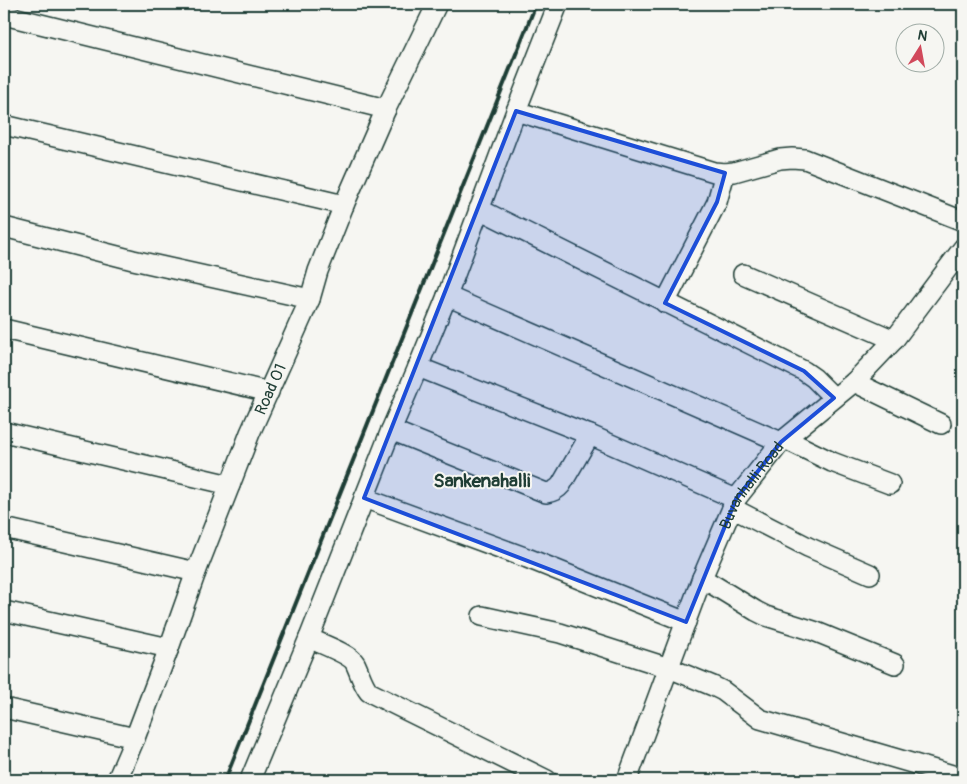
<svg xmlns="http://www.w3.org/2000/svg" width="967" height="784" font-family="Pangolin,sans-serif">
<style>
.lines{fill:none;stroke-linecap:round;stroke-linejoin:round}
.street-casing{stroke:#1f3d34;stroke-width:22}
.street{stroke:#f6f6f2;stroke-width:19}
.rail{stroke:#1f3d34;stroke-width:4}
.marked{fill:#1d4ed8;fill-opacity:0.2;stroke:#1d4ed8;stroke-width:4;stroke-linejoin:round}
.labels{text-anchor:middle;stroke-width:4;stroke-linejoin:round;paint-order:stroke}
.street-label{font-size:16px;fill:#1f3d34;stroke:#f6f6f2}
.quarter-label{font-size:19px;font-weight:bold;fill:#1f3d34;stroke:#f6f6f2}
</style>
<rect width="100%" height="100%" fill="#f6f6f2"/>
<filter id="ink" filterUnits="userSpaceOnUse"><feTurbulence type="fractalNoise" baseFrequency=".02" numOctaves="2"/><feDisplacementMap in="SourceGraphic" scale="10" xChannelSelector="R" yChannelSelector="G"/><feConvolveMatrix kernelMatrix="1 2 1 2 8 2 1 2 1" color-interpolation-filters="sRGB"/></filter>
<g filter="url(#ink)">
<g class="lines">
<g class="street-casing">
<g id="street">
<path d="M 4,15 L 386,109"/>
<path d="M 516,111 L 714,172 L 725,173 L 734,172 L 780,159 L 792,158 L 805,159 L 963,221"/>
<path d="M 4,125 L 344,205"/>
<path d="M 479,209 L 804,371 L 814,378 L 834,398"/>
<path d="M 4,227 L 133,260 L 310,299"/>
<path d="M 743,274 L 894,340"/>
<path d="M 447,296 L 781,442"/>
<path d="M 665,303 L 717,202 L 725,173"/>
<path d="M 4,329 L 269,392"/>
<path d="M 418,367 L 590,435 L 736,499"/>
<path d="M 854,382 L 941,424"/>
<path d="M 391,430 L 546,493 C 553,492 557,490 561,485 L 590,435"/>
<path d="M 4,432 L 230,485"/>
<path d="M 785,439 L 832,462 L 890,484"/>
<path d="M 364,498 L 527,558 L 686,622"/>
<path d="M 732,508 L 808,547 L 870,574"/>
<path d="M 4,528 L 196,572"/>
<path d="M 702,578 L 756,611 L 766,616 L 814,631 L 895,664"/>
<path d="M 4,611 L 169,648"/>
<path d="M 482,616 L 560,633 L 669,668 L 713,686 L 723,691 L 760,719 L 963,778"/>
<path d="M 309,638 C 319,643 350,654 355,663 C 360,673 362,683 369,692 L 547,780"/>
<path d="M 4,708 L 135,738"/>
<path id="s1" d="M 117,780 L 135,738 L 169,648 L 196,572 L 230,485 L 250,433 L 310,299 L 318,271 L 344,205 L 386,109 L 437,4"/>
<path d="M 250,780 L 309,638 L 391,430 L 418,367 L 447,296 L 516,111 L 558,4"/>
<path id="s2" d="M 627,780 L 702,578 L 736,499 L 781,442 L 854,382 L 894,340 L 963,248"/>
</g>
</g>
<use href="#street" class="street"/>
<path class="rail" d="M 225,780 L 536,4"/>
</g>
</g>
<path class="marked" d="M 516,111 L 725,173 L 717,202 L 665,303 L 804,371 L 834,398 L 781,442 L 736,499 L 686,622 L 364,498 Z"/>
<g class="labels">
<g class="street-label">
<text dy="6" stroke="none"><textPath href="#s1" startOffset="420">Road 01</textPath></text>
<text dy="6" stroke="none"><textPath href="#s2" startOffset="321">Buvanhalli Road</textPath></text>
</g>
<g class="quarter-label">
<text x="482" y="487">Sankenahalli</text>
</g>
</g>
<rect width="967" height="784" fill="none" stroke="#f6f6f2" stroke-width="20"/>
<rect x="10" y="10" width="947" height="764" fill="none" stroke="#1f3d34" stroke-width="2" filter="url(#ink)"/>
<g transform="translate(920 48) rotate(11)"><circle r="24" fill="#f6f6f2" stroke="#a0aca6"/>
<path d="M0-4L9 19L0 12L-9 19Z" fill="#d1495b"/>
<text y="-8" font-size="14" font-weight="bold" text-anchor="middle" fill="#1f3d34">N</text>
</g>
</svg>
